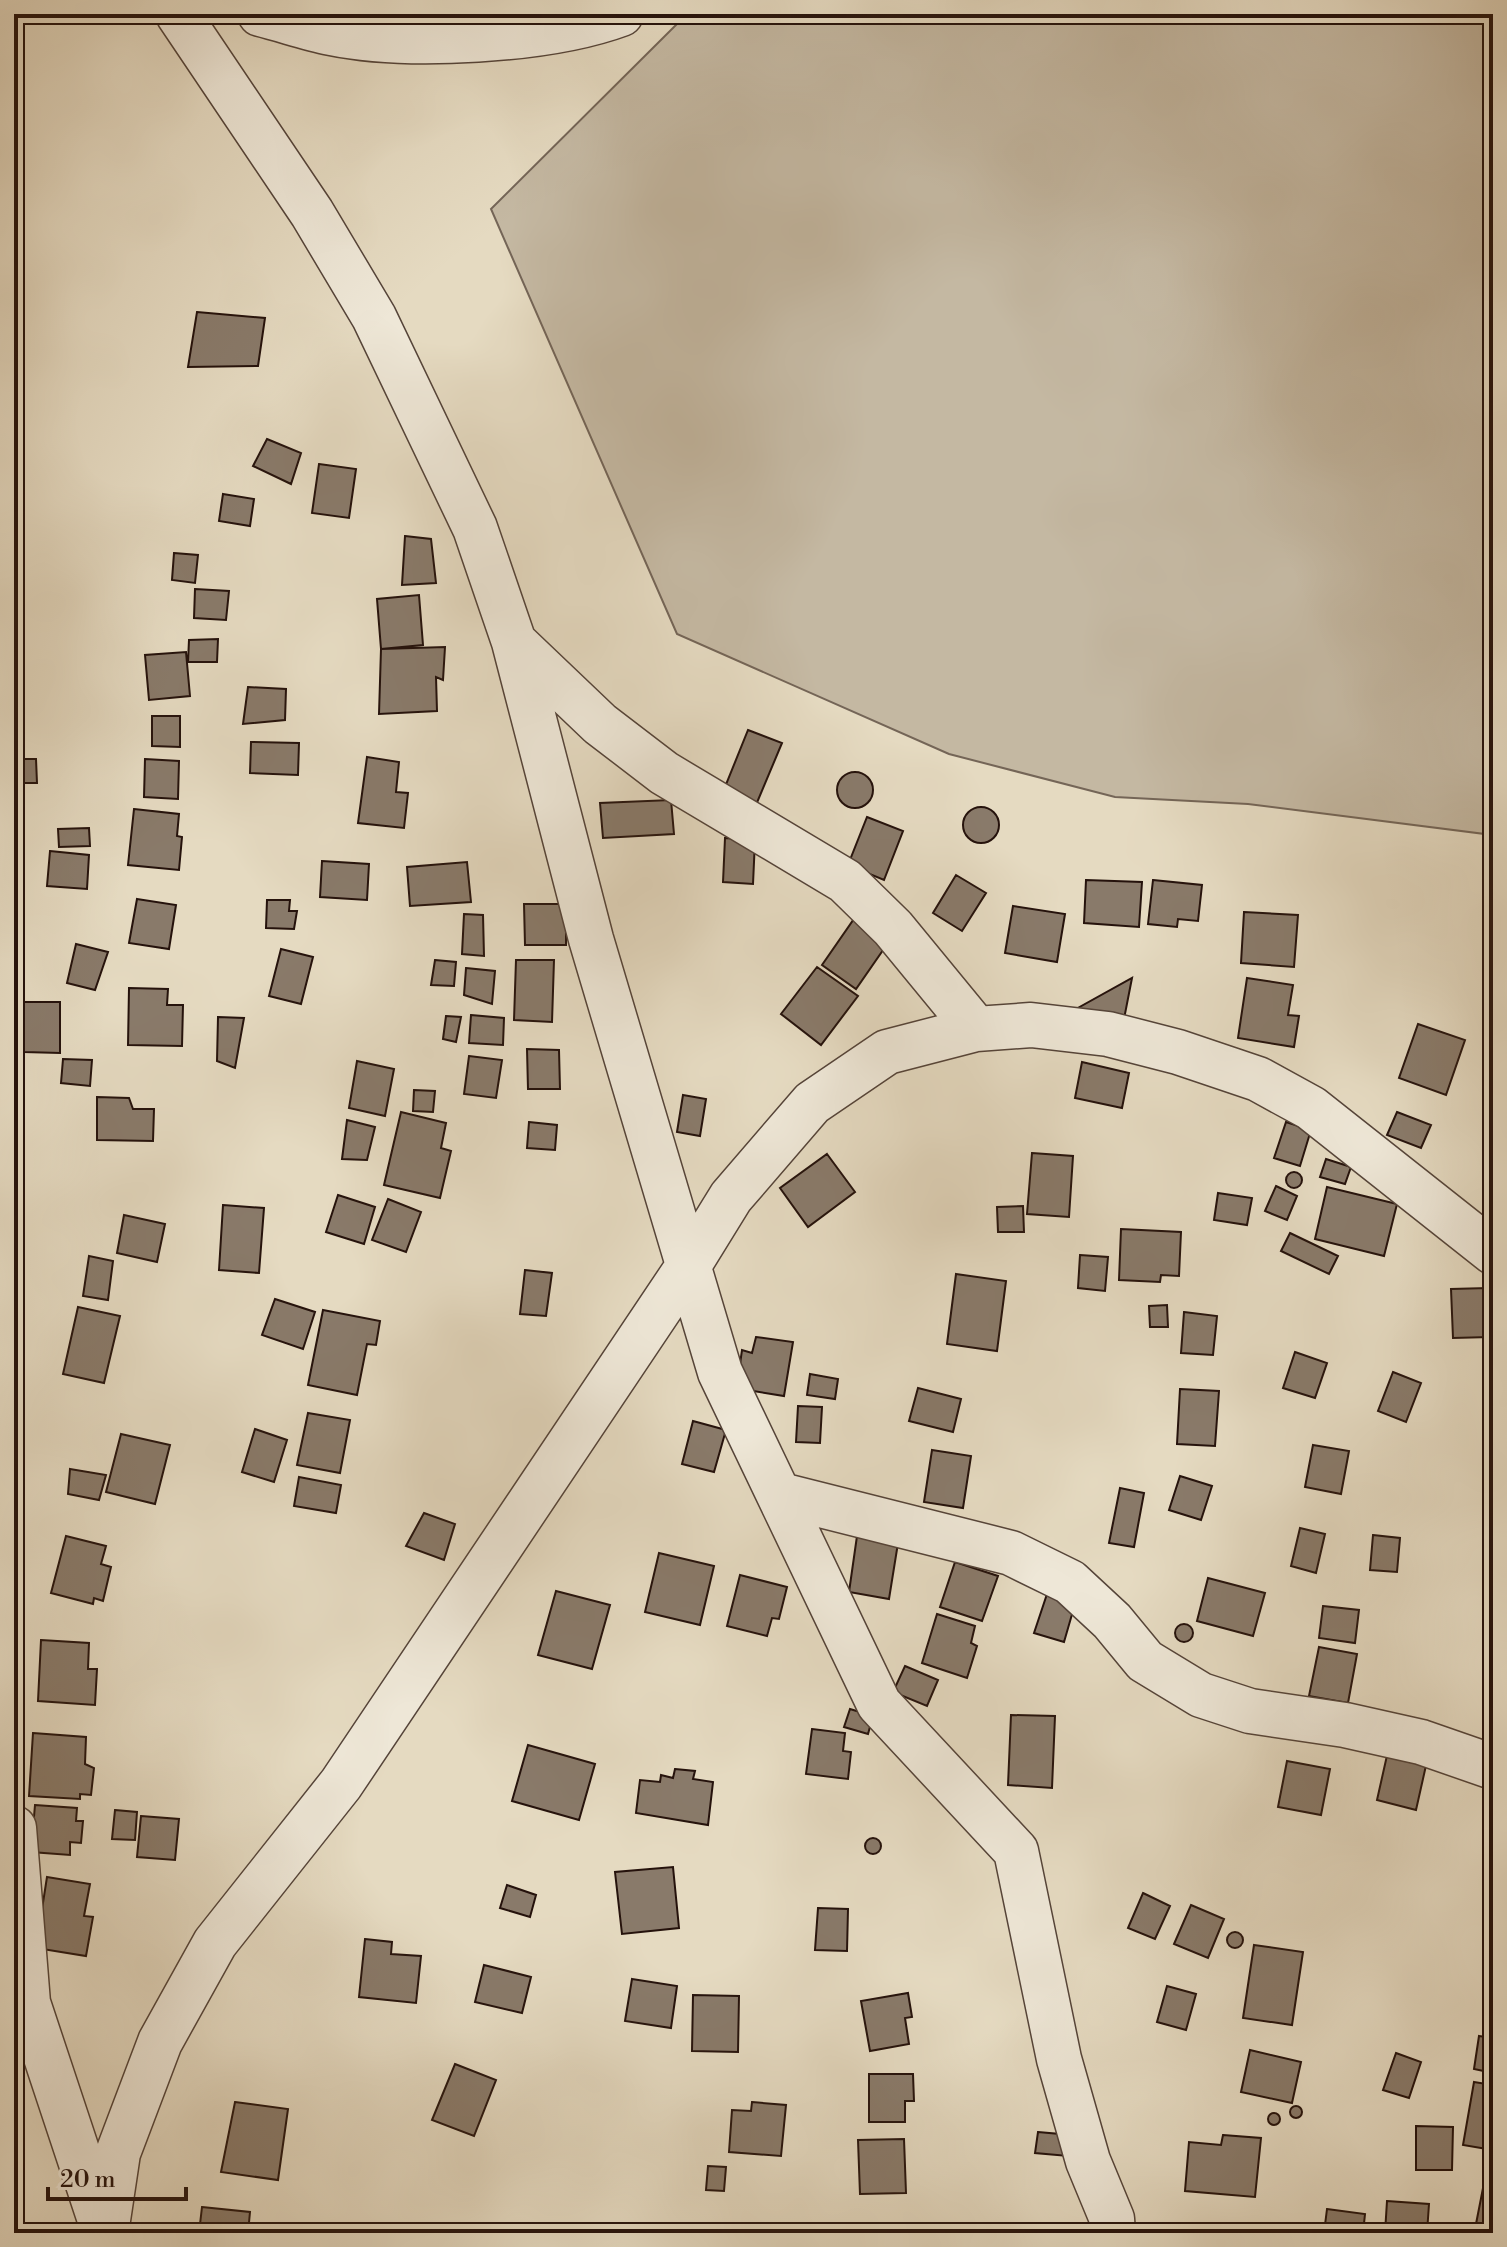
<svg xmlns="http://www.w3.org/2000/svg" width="1507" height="2247" font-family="'Libre Bodoni',serif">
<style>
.green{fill:#c4b8a2;stroke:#746557;stroke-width:2}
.building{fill:#897a6a;stroke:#25120c;stroke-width:2}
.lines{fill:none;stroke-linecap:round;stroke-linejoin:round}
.minor-casing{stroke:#554439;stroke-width:47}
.minor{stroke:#eee7d7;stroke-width:44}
</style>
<rect width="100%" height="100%" fill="#e5dac1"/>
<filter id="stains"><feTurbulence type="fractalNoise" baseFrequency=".0025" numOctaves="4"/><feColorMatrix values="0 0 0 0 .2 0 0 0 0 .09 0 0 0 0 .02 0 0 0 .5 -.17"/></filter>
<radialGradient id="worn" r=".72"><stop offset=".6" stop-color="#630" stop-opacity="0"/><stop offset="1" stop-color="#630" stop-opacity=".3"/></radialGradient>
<path class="green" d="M 687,14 L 1493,14 L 1493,835 L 1248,804 L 1115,797 L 949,754 L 677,634 L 491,209 Z"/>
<path class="building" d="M 197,312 L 265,318 L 258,366 L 188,367 Z
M 267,439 L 301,453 L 291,484 L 253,466 Z
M 319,464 L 356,469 L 349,518 L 312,513 Z
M 223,494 L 254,499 L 250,526 L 219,521 Z
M 405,536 L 431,539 L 436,583 L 402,585 Z
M 174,553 L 198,555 L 195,583 L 172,580 Z
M 195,589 L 229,591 L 226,620 L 194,618 Z
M 419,595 L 423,645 L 381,649 L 377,599 Z
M 218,639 L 217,662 L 188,662 L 189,640 Z
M 445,647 L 443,680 L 436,677 L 437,711 L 379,714 L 381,649 Z
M 186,652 L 190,696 L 149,700 L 145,655 Z
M 248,687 L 286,689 L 285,720 L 243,724 Z
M 152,716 L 180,716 L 180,747 L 152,746 Z
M 748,730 L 782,743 L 756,805 L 723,792 Z
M 251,742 L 299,743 L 298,775 L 250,773 Z
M 367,757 L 399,762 L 396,792 L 408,793 L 404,828 L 358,823 Z
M 14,759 L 36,759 L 37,783 L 14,783 Z
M 145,759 L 179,761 L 178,799 L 144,797 Z
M837 790a18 18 0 1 1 36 0a18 18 0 1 1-36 0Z
M 671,800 L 674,834 L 603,838 L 600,803 Z
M963 825a18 18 0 1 1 36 0a18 18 0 1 1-36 0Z
M 134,809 L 179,814 L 177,836 L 182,837 L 179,870 L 128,865 Z
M 867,817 L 903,831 L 884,880 L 848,865 Z
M 89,828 L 90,846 L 59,847 L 58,829 Z
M 725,838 L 755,840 L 753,884 L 723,882 Z
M 50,851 L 89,855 L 87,889 L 47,886 Z
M 322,861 L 369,864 L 367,900 L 320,897 Z
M 467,862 L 471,902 L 410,906 L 407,867 Z
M 956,875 L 986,893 L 962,931 L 933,913 Z
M 1086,880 L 1142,882 L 1139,927 L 1084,923 Z
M 1153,880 L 1202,885 L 1198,921 L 1178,919 L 1177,927 L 1148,924 Z
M 137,899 L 176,905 L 169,949 L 129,943 Z
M 267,900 L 290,900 L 289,911 L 297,911 L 294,929 L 266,928 Z
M 524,904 L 566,904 L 566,945 L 525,945 Z
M 1013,906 L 1065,914 L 1057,962 L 1005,953 Z
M 1244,912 L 1298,915 L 1294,967 L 1241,963 Z
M 464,914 L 483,915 L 484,956 L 462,954 Z
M 856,916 L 890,940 L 856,989 L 822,965 Z
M 76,944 L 108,952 L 95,990 L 67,983 Z
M 281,949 L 313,957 L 301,1004 L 269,996 Z
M 435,960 L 456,962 L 454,986 L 431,985 Z
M 516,960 L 554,960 L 552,1022 L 514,1020 Z
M 817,967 L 858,996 L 821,1045 L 781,1014 Z
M 466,968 L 495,971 L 492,1004 L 464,995 Z
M 1132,978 L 1124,1019 L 1076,1009 Z
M 1247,978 L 1293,985 L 1288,1015 L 1299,1016 L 1294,1047 L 1238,1038 Z
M 129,988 L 168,989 L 167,1005 L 183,1005 L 182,1046 L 128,1045 Z
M 24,1002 L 60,1002 L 60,1053 L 24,1052 Z
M 471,1015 L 504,1018 L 503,1045 L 469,1043 Z
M 446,1016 L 461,1017 L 456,1042 L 443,1039 Z
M 218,1017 L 244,1018 L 235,1068 L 217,1061 Z
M 1418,1024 L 1465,1040 L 1446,1095 L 1399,1078 Z
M 527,1049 L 559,1050 L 560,1089 L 528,1089 Z
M 469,1056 L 502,1060 L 496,1098 L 464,1094 Z
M 63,1059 L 92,1060 L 90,1086 L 61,1083 Z
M 357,1061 L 394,1069 L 385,1116 L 349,1108 Z
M 1082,1062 L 1129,1073 L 1122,1108 L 1075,1098 Z
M 414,1090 L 435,1091 L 433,1112 L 413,1111 Z
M 683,1095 L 706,1099 L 700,1136 L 677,1132 Z
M 97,1097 L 129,1098 L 133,1109 L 154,1109 L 153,1141 L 97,1140 Z
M 401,1112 L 446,1123 L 441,1148 L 451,1151 L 440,1198 L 384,1185 Z
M 1397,1112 L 1431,1125 L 1421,1148 L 1387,1135 Z
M 347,1120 L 375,1127 L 367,1160 L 342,1159 Z
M 529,1122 L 557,1125 L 555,1150 L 527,1148 Z
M 1286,1122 L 1311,1130 L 1300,1166 L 1274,1158 Z
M 1032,1153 L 1073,1156 L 1069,1217 L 1027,1214 Z
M 827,1154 L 855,1192 L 808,1227 L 780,1188 Z
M 1326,1159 L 1351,1167 L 1345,1184 L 1320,1177 Z
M1286 1180a8 8 0 1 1 16 0a8 8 0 1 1-16 0Z
M 1276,1186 L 1297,1196 L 1287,1220 L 1265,1211 Z
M 1327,1187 L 1397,1204 L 1384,1256 L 1315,1239 Z
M 1218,1193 L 1252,1198 L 1247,1225 L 1214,1220 Z
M 338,1195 L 375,1207 L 364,1244 L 326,1232 Z
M 388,1199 L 421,1212 L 406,1252 L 372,1240 Z
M 223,1205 L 264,1208 L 259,1273 L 219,1270 Z
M 1023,1206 L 1024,1232 L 998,1232 L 997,1207 Z
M 124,1215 L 165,1224 L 157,1262 L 117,1253 Z
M 1121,1229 L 1181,1232 L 1179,1276 L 1161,1275 L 1160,1282 L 1119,1280 Z
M 1290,1233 L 1338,1256 L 1329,1274 L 1281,1251 Z
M 1080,1255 L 1108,1257 L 1105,1291 L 1078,1288 Z
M 89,1256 L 113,1261 L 108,1300 L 83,1296 Z
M 525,1270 L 552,1273 L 546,1316 L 520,1314 Z
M 956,1274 L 1006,1281 L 997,1351 L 947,1344 Z
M 1488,1288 L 1490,1337 L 1453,1338 L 1451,1289 Z
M 275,1299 L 315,1312 L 303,1349 L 262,1335 Z
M 1167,1305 L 1168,1327 L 1150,1327 L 1149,1306 Z
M 78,1307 L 120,1316 L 104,1383 L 63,1374 Z
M 323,1310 L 380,1321 L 376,1345 L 367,1344 L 357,1395 L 308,1385 Z
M 1184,1312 L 1217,1316 L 1213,1355 L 1181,1353 Z
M 756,1337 L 793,1342 L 784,1396 L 747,1390 L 748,1379 L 738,1378 L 742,1350 L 752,1353 Z
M 1295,1352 L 1327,1363 L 1315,1398 L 1283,1388 Z
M 1393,1372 L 1421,1383 L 1406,1422 L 1378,1411 Z
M 810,1374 L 838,1379 L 835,1399 L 807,1395 Z
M 918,1388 L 961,1399 L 953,1432 L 909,1421 Z
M 1180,1389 L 1219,1391 L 1215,1446 L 1177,1444 Z
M 798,1406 L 822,1407 L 820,1443 L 796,1442 Z
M 308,1413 L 350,1420 L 340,1473 L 297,1465 Z
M 693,1421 L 726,1430 L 714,1472 L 682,1464 Z
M 255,1429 L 287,1440 L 274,1482 L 242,1472 Z
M 121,1434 L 170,1445 L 155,1504 L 106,1492 Z
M 1313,1445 L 1349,1451 L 1341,1494 L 1305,1487 Z
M 932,1450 L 971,1456 L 963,1508 L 924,1502 Z
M 70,1469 L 106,1475 L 99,1500 L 68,1494 Z
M 1180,1476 L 1212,1486 L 1201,1520 L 1169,1510 Z
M 299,1477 L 341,1485 L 336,1513 L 294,1506 Z
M 1120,1488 L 1144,1493 L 1134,1547 L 1109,1543 Z
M 424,1513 L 455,1524 L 444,1560 L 406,1546 Z
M 1300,1528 L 1325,1534 L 1316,1573 L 1291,1566 Z
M 1373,1535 L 1400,1538 L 1397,1572 L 1370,1570 Z
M 66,1536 L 106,1546 L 101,1564 L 111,1567 L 103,1601 L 94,1598 L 93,1604 L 51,1593 Z
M 857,1536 L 898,1543 L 889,1599 L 849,1592 Z
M 659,1553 L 714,1566 L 700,1625 L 645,1612 Z
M 955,1562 L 998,1576 L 982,1621 L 940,1607 Z
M 740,1575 L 787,1587 L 779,1619 L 772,1618 L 767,1636 L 727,1626 Z
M 1208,1578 L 1265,1593 L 1253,1636 L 1197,1621 Z
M 556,1591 L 610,1605 L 592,1669 L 538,1655 Z
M 1047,1594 L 1075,1604 L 1064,1642 L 1034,1633 Z
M 1323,1606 L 1359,1610 L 1355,1643 L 1319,1638 Z
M 937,1614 L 975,1626 L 971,1643 L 977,1646 L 967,1678 L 922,1663 Z
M1175 1633a9 9 0 1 1 18 0a9 9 0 1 1-18 0Z
M 41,1640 L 89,1643 L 88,1669 L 97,1669 L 95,1705 L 38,1701 Z
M 1319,1647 L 1357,1654 L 1348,1703 L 1309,1696 Z
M 905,1666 L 938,1680 L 927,1706 L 893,1692 Z
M 850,1709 L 873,1716 L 868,1734 L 844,1727 Z
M 1011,1715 L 1055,1716 L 1052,1788 L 1008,1785 Z
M 812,1729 L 845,1733 L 843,1751 L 851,1752 L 848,1779 L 806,1774 Z
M 33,1733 L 86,1737 L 85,1764 L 94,1768 L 91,1795 L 80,1794 L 80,1799 L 29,1796 Z
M 528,1745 L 595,1764 L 579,1820 L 512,1801 Z
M 1388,1751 L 1427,1761 L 1416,1810 L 1377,1800 Z
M 1287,1761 L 1330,1769 L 1321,1815 L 1278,1807 Z
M 675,1769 L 695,1771 L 693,1779 L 713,1782 L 708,1825 L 636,1813 L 640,1780 L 660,1782 L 661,1775 L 673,1778 Z
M 35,1805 L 77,1808 L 76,1821 L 83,1821 L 81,1843 L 70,1842 L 70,1855 L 31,1852 Z
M 115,1810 L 137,1812 L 135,1840 L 112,1839 Z
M 141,1816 L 179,1819 L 175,1860 L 137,1857 Z
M865 1846a8 8 0 1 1 16 0a8 8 0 1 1-16 0Z
M 673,1867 L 679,1928 L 622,1934 L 615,1872 Z
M 47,1877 L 90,1884 L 84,1916 L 93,1917 L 86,1956 L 36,1948 Z
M 507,1885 L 536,1895 L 530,1917 L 500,1908 Z
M 1143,1893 L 1170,1906 L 1155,1939 L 1128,1928 Z
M 1191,1905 L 1224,1919 L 1208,1958 L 1174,1944 Z
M 818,1908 L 848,1909 L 847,1951 L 815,1950 Z
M1227 1940a8 8 0 1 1 16 0a8 8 0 1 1-16 0Z
M 365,1939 L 392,1942 L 391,1954 L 421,1956 L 416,2003 L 359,1997 Z
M 1254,1945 L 1303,1952 L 1292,2025 L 1243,2018 Z
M 484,1965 L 531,1977 L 522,2013 L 475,2002 Z
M 632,1979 L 677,1986 L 671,2028 L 625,2021 Z
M 1167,1986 L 1196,1994 L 1186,2030 L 1157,2022 Z
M 908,1993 L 912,2017 L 905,2018 L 909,2044 L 870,2051 L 861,2001 Z
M 693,1995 L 739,1996 L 738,2052 L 692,2051 Z
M 1479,2036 L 1493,2038 L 1493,2073 L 1474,2069 Z
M 1250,2050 L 1301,2062 L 1292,2103 L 1241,2092 Z
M 1396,2053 L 1421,2062 L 1409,2098 L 1383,2090 Z
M 455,2064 L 496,2080 L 474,2136 L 432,2120 Z
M 869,2074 L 913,2074 L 914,2101 L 905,2101 L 905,2122 L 869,2122 Z
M 1474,2082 L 1493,2085 L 1493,2150 L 1463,2145 Z
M 235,2102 L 288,2109 L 278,2180 L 221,2172 Z
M 752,2102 L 786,2105 L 781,2156 L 729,2152 L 732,2110 L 751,2111 Z
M1290 2112a6 6 0 1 1 12 0a6 6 0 1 1-12 0Z
M1268 2119a6 6 0 1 1 12 0a6 6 0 1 1-12 0Z
M 1416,2126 L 1453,2127 L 1452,2170 L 1416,2170 Z
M 1038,2132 L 1071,2135 L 1068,2156 L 1035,2153 Z
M 1223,2135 L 1261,2138 L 1255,2197 L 1185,2191 L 1189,2142 L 1221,2145 Z
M 904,2139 L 906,2193 L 860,2194 L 858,2140 Z
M 708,2166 L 726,2167 L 724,2191 L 706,2190 Z
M 1484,2183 L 1493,2185 L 1493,2227 L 1476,2224 Z
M 1387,2201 L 1429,2204 L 1427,2233 L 1385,2233 Z
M 202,2207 L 250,2212 L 248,2233 L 199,2233 Z
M 1327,2209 L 1365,2214 L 1363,2233 L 1324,2233 Z"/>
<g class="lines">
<g class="minor-casing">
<path id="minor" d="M 178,14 L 312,213 L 374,317 L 475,528 L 514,642 L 591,939 L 720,1372 L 879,1704 L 1016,1851 L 1059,2059 L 1088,2161 L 1112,2219 L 1113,2233
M 260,14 C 284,20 307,28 331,33 C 408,49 548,41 621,14
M 514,642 L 600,724 L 664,773 L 845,881 L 893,928 L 976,1029
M 781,1495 L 1011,1553 L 1070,1582 L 1112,1621 L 1145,1661 L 1201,1695 L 1250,1711 L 1345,1725 L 1421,1742 L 1493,1767
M 14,1828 L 28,2003 L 103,2229
M 106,2233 L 118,2153 L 160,2042 L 215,1943 L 341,1784 L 689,1265 L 731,1197 L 812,1103 L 887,1052 L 976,1029 L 1031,1025 L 1108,1034 L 1178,1052 L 1258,1079 L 1311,1108 L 1493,1252"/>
</g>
<use href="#minor" class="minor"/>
</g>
<rect width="1507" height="2247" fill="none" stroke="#e5dac1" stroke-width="48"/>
<rect x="16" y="16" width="1475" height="2215" fill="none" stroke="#25120c" stroke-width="4"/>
<rect x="24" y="24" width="1459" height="2199" fill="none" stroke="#25120c" stroke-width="2"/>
<path d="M48 2187v12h138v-12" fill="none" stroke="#25120c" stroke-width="4"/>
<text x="60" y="2187" font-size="24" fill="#25120c" stroke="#eee7d7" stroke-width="6" paint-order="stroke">20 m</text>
<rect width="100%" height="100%" filter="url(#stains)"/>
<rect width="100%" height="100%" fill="url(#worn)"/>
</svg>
